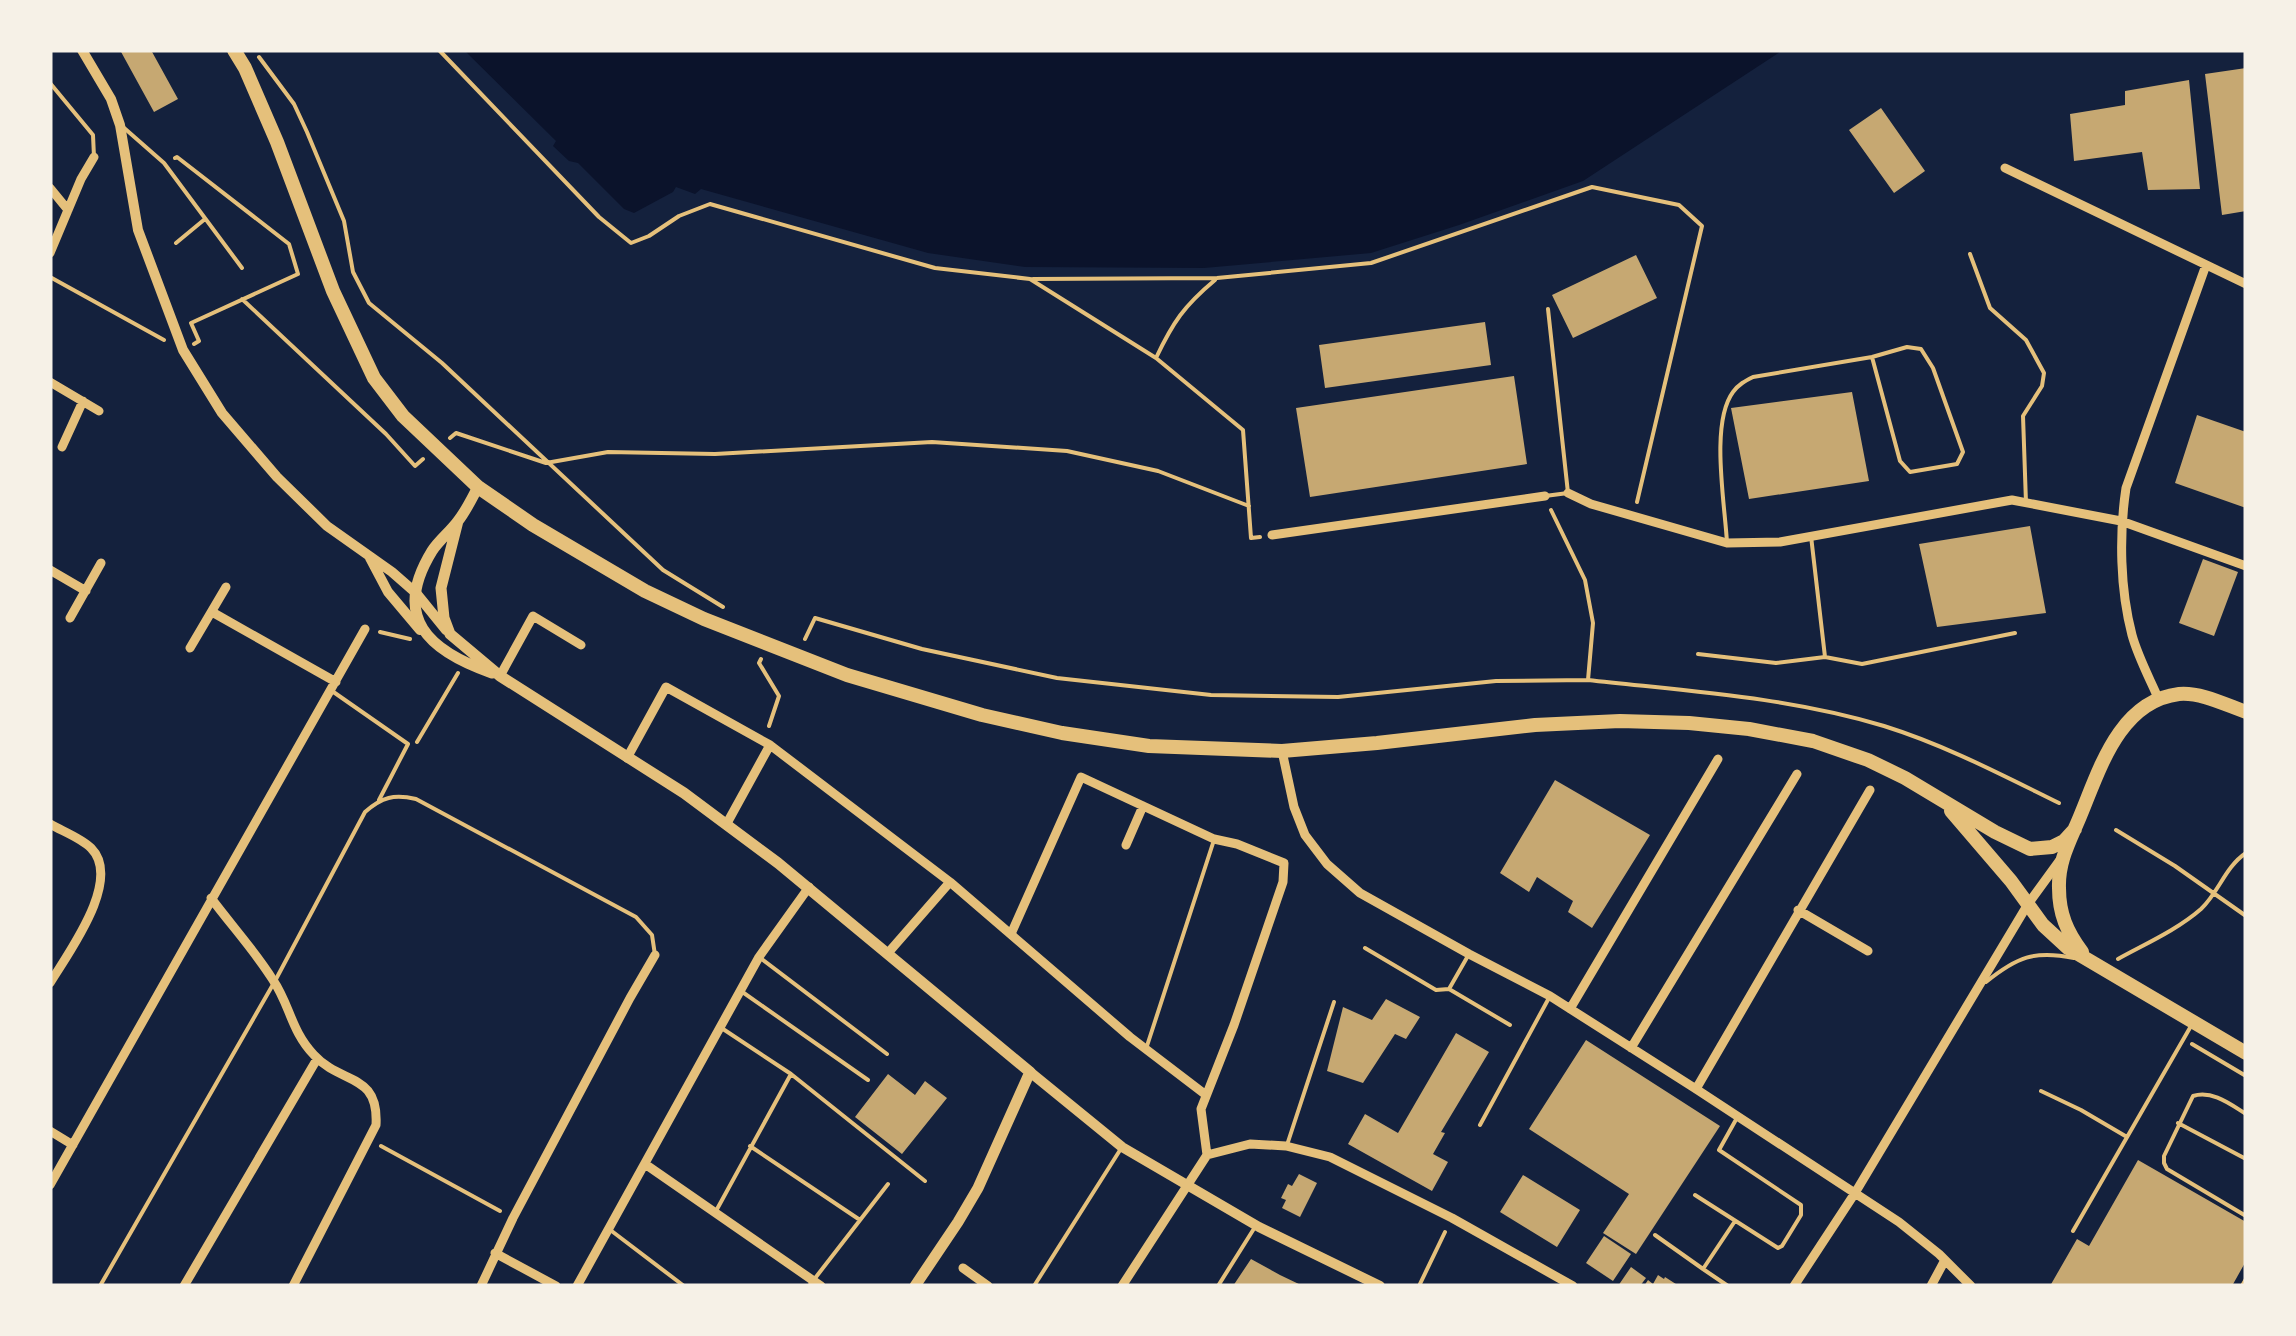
<svg xmlns="http://www.w3.org/2000/svg" width="2296" height="1336" font-family="'Asap Condensed',sans-serif">
<style>
.water{fill:#0b132b}
.building{fill:#c6a872}
.lines{fill:none;stroke-linecap:round;stroke-linejoin:round}
.path{stroke:#e5c07b;stroke-width:4}
.service{stroke:#e5c07b;stroke-width:4}
.minor{stroke:#e5c07b;stroke-width:9}
.tertiary{stroke:#e5c07b;stroke-width:10}
.secondary{stroke:#e5c07b;stroke-width:11}
.primary{stroke:#e5c07b;stroke-width:14}
</style>
<rect width="100%" height="100%" fill="#14213d"/>
<path class="water" d="M 464,50 L 1783,50 L 1583,181 L 1459,225 L 1371,253 L 1204,268 L 1025,267 L 928,253 L 701,189 L 695,194 L 676,187 L 673,192 L 634,213 L 624,209 L 578,163 L 569,161 L 553,146 L 556,141 Z"/>
<path class="building" d="M 120,50 L 151,50 L 178,99 L 154,112 Z
M 2246,68 L 2246,211 L 2222,215 L 2205,74 Z
M 2189,80 L 2200,189 L 2148,190 L 2142,152 L 2074,161 L 2070,114 L 2125,105 L 2125,91 Z
M 1881,108 L 1925,171 L 1894,193 L 1849,130 Z
M 1636,255 L 1657,298 L 1573,338 L 1552,295 Z
M 1485,322 L 1491,365 L 1325,388 L 1319,345 Z
M 1514,376 L 1527,464 L 1310,497 L 1296,408 Z
M 1852,392 L 1869,481 L 1749,499 L 1731,408 Z
M 2197,415 L 2246,432 L 2246,508 L 2175,483 Z
M 2030,526 L 2046,613 L 1937,627 L 1919,544 Z
M 2203,559 L 2238,572 L 2214,636 L 2179,623 Z
M 1555,780 L 1650,835 L 1592,928 L 1568,912 L 1573,901 L 1537,877 L 1529,892 L 1500,873 Z
M 1386,999 L 1420,1017 L 1406,1039 L 1395,1034 L 1363,1083 L 1327,1071 L 1343,1007 L 1372,1020 Z
M 1456,1033 L 1489,1052 L 1441,1132 L 1445,1133 L 1433,1154 L 1448,1162 L 1432,1191 L 1348,1144 L 1365,1114 L 1398,1133 Z
M 1586,1040 L 1720,1126 L 1636,1254 L 1603,1233 L 1629,1194 L 1529,1129 Z
M 888,1074 L 915,1095 L 925,1081 L 947,1098 L 902,1154 L 855,1117 Z
M 2138,1160 L 2246,1222 L 2246,1261 L 2232,1286 L 2050,1286 L 2077,1239 L 2089,1246 Z
M 1299,1174 L 1317,1183 L 1300,1217 L 1282,1208 L 1286,1200 L 1281,1198 L 1288,1184 L 1292,1186 Z
M 1523,1175 L 1580,1210 L 1557,1247 L 1500,1212 Z
M 1604,1236 L 1631,1254 L 1613,1281 L 1586,1263 Z
M 1251,1259 L 1280,1275 L 1303,1286 L 1233,1286 Z
M 1631,1267 L 1646,1278 L 1640,1286 L 1618,1286 Z
M 1658,1275 L 1664,1279 L 1665,1277 L 1679,1286 L 1644,1286 L 1648,1280 L 1653,1284 Z"/>
<g class="lines">
<path class="path" d="M 439,50 L 599,217 L 631,243 L 649,236 L 679,216 L 710,204 L 935,268 L 1030,279 L 1156,358 L 1243,430 L 1251,538 L 1260,537
M 259,57 L 294,104 L 307,132 L 344,221 L 353,272 L 369,303 L 442,363 L 663,570 L 723,607
M 175,158 L 177,157 L 289,244 L 298,274 L 191,323 L 199,341 L 194,344
M 50,277 L 164,340
M 1033,279 L 1217,278 L 1371,263 L 1592,187 L 1679,205 L 1702,226 L 1637,502
M 242,299 L 386,434 L 415,466 L 423,459
M 1156,358 C 1173,322 1184,306 1215,280
M 450,438 L 456,433 L 546,463 L 608,452 L 715,454 L 932,442 L 1067,451 L 1158,471 L 1249,506
M 1551,510 L 1585,580 L 1593,623 L 1588,680 C 1686,691 1788,697 1884,726 C 1945,745 2002,775 2059,803
M 380,632 L 410,639
M 805,639 L 815,618 L 922,649 L 1057,678 L 1211,695 L 1338,697 L 1496,681 L 1588,680
M 761,659 L 759,663 L 779,696 L 769,726
M 417,742 L 458,673
M 2116,830 L 2175,866 L 2246,916
M 2118,959 C 2145,944 2177,930 2201,909 C 2219,892 2225,867 2246,853
M 2192,1044 L 2246,1076
M 381,1146 L 500,1211
M 1419,1286 L 1445,1232"/>
<path class="service" d="M 50,83 L 93,135 L 94,157
M 123,127 L 164,163 L 242,268
M 176,243 L 205,219
M 1970,254 L 1990,308 L 2026,340 L 2044,373 L 2042,386 L 2023,416 L 2026,503
M 1545,496 L 1568,493 L 1548,309
M 1727,543 C 1725,504 1710,423 1733,392 C 1739,384 1745,381 1753,377 L 1872,357 L 1907,347 L 1921,349 L 1933,368 L 1963,452 L 1957,464 L 1910,472 L 1900,461 L 1872,357
M 1698,654 L 1776,663 L 1825,657 L 1811,536
M 1825,657 L 1862,664 L 2015,633
M 332,691 L 408,744 L 379,800
M 1365,948 L 1436,990 L 1449,989 L 1510,1025
M 759,957 L 887,1054
M 1986,982 C 2017,957 2034,950 2074,958
M 1449,989 L 1469,954
M 741,991 L 868,1080
M 720,1027 L 791,1074 L 925,1181
M 1146,1049 L 1214,840
M 2041,1091 L 2081,1110 L 2127,1137
M 2246,1114 C 2230,1104 2212,1090 2193,1096 L 2164,1156 L 2164,1163 L 2167,1169 L 2246,1216
M 2178,1123 L 2246,1159
M 1480,1125 L 1550,996
M 1287,1145 L 1334,1002
M 750,1146 L 860,1220
M 1695,1195 L 1778,1248 L 1782,1246 L 1801,1215 L 1801,1205 L 1719,1150 L 1738,1116
M 716,1211 L 791,1074
M 609,1229 L 684,1286
M 2073,1231 L 2191,1026
M 1655,1235 L 1703,1269 L 1735,1221
M 1703,1269 L 1728,1286
M 100,1286 L 275,981 L 365,812 C 382,797 394,794 416,799 L 636,917 L 652,935 L 655,955
M 809,1286 L 888,1184
M 1034,1286 L 1122,1147
M 1218,1286 L 1255,1227
M 2242,1286 L 2246,1279"/>
<path class="minor" d="M 2005,168 L 2246,284
M 50,188 L 68,210
M 50,253 L 81,179 L 94,157
M 50,382 L 99,411
M 62,447 L 83,401
M 1568,493 L 1591,504 L 1727,543 L 1780,542 L 2012,500 L 2121,521 L 2246,566
M 1272,535 L 1545,496
M 50,570 L 86,591
M 212,612 L 336,682
M 70,618 L 101,563
M 190,648 L 226,587
M 500,676 L 533,616 L 581,645
M 2159,700 C 2150,679 2138,657 2132,635 C 2120,589 2119,535 2126,488 L 2206,265
M 1282,751 L 1294,807 L 1305,835 L 1327,864 L 1360,893 L 1469,954 L 1550,996 L 1696,1089 L 1899,1222 L 1939,1254 L 1971,1286
M 627,758 L 666,687 L 770,745 L 950,882 L 1130,1037 L 1206,1095
M 50,824 C 62,831 81,838 91,848 C 123,880 68,953 50,983
M 726,825 L 770,745
M 1126,845 L 1143,806
M 211,898 C 231,925 255,951 273,980 C 290,1005 291,1031 314,1055 C 341,1085 379,1072 376,1125 L 293,1286
M 1798,910 L 1868,951
M 1011,934 L 1081,777 L 1214,839 L 1237,844 L 1284,863 L 1283,882 L 1234,1025 L 1201,1109 L 1207,1155
M 888,953 L 950,882
M 1570,1009 L 1718,759
M 1631,1048 L 1797,774
M 1696,1089 L 1870,790
M 50,1131 L 73,1145
M 645,1164 L 821,1286
M 50,1185 L 365,629
M 495,1253 L 556,1286
M 963,1268 L 988,1286
M 184,1286 L 317,1059
M 481,1286 L 513,1218 L 630,998 L 655,955
M 577,1286 L 759,957 L 809,887
M 1122,1286 L 1207,1155 L 1250,1144 L 1286,1146 L 1330,1157 L 1452,1218 L 1573,1286
M 1794,1286 L 1855,1193 L 2028,904 L 2060,860
M 1931,1286 L 1945,1260"/>
<path class="tertiary" d="M 82,50 L 111,99 L 120,125 L 138,230 L 183,350 L 222,413 L 277,477 L 327,526 L 392,572 L 416,593 L 446,630
M 370,558 L 388,592 L 420,630
M 1030,1072 L 1122,1147 L 1259,1227 L 1380,1286"/>
<path class="secondary" d="M 478,487 C 472,498 466,511 458,521 C 450,532 439,540 432,551 C 391,618 429,651 492,673
M 458,521 L 441,588 L 444,618 L 450,634 L 500,676 L 684,793 L 778,863 L 1030,1072 L 978,1188 L 958,1222 L 915,1286"/>
<path class="primary" d="M 234,50 L 245,68 L 277,142 L 333,291 L 374,378 L 403,416 L 478,487 L 533,525 L 645,591 L 704,619 L 847,675 L 982,715 L 1062,733 L 1149,746 L 1282,751 L 1377,743 L 1535,725 L 1620,721 L 1689,723 L 1749,729 L 1813,741 L 1868,760 L 1905,778 L 1995,832 L 2030,849 L 2052,847 L 2064,841 L 2075,829
M 1951,811 L 2011,881 L 2043,925 L 2068,948 L 2246,1053
M 2082,952 C 2067,932 2059,914 2059,888 C 2058,860 2071,839 2081,814 C 2100,768 2120,701 2179,694 C 2201,692 2226,705 2246,712"/>
</g>
<rect width="2296" height="1336" fill="none" stroke="#f6f1e7" stroke-width="105"/>
</svg>
